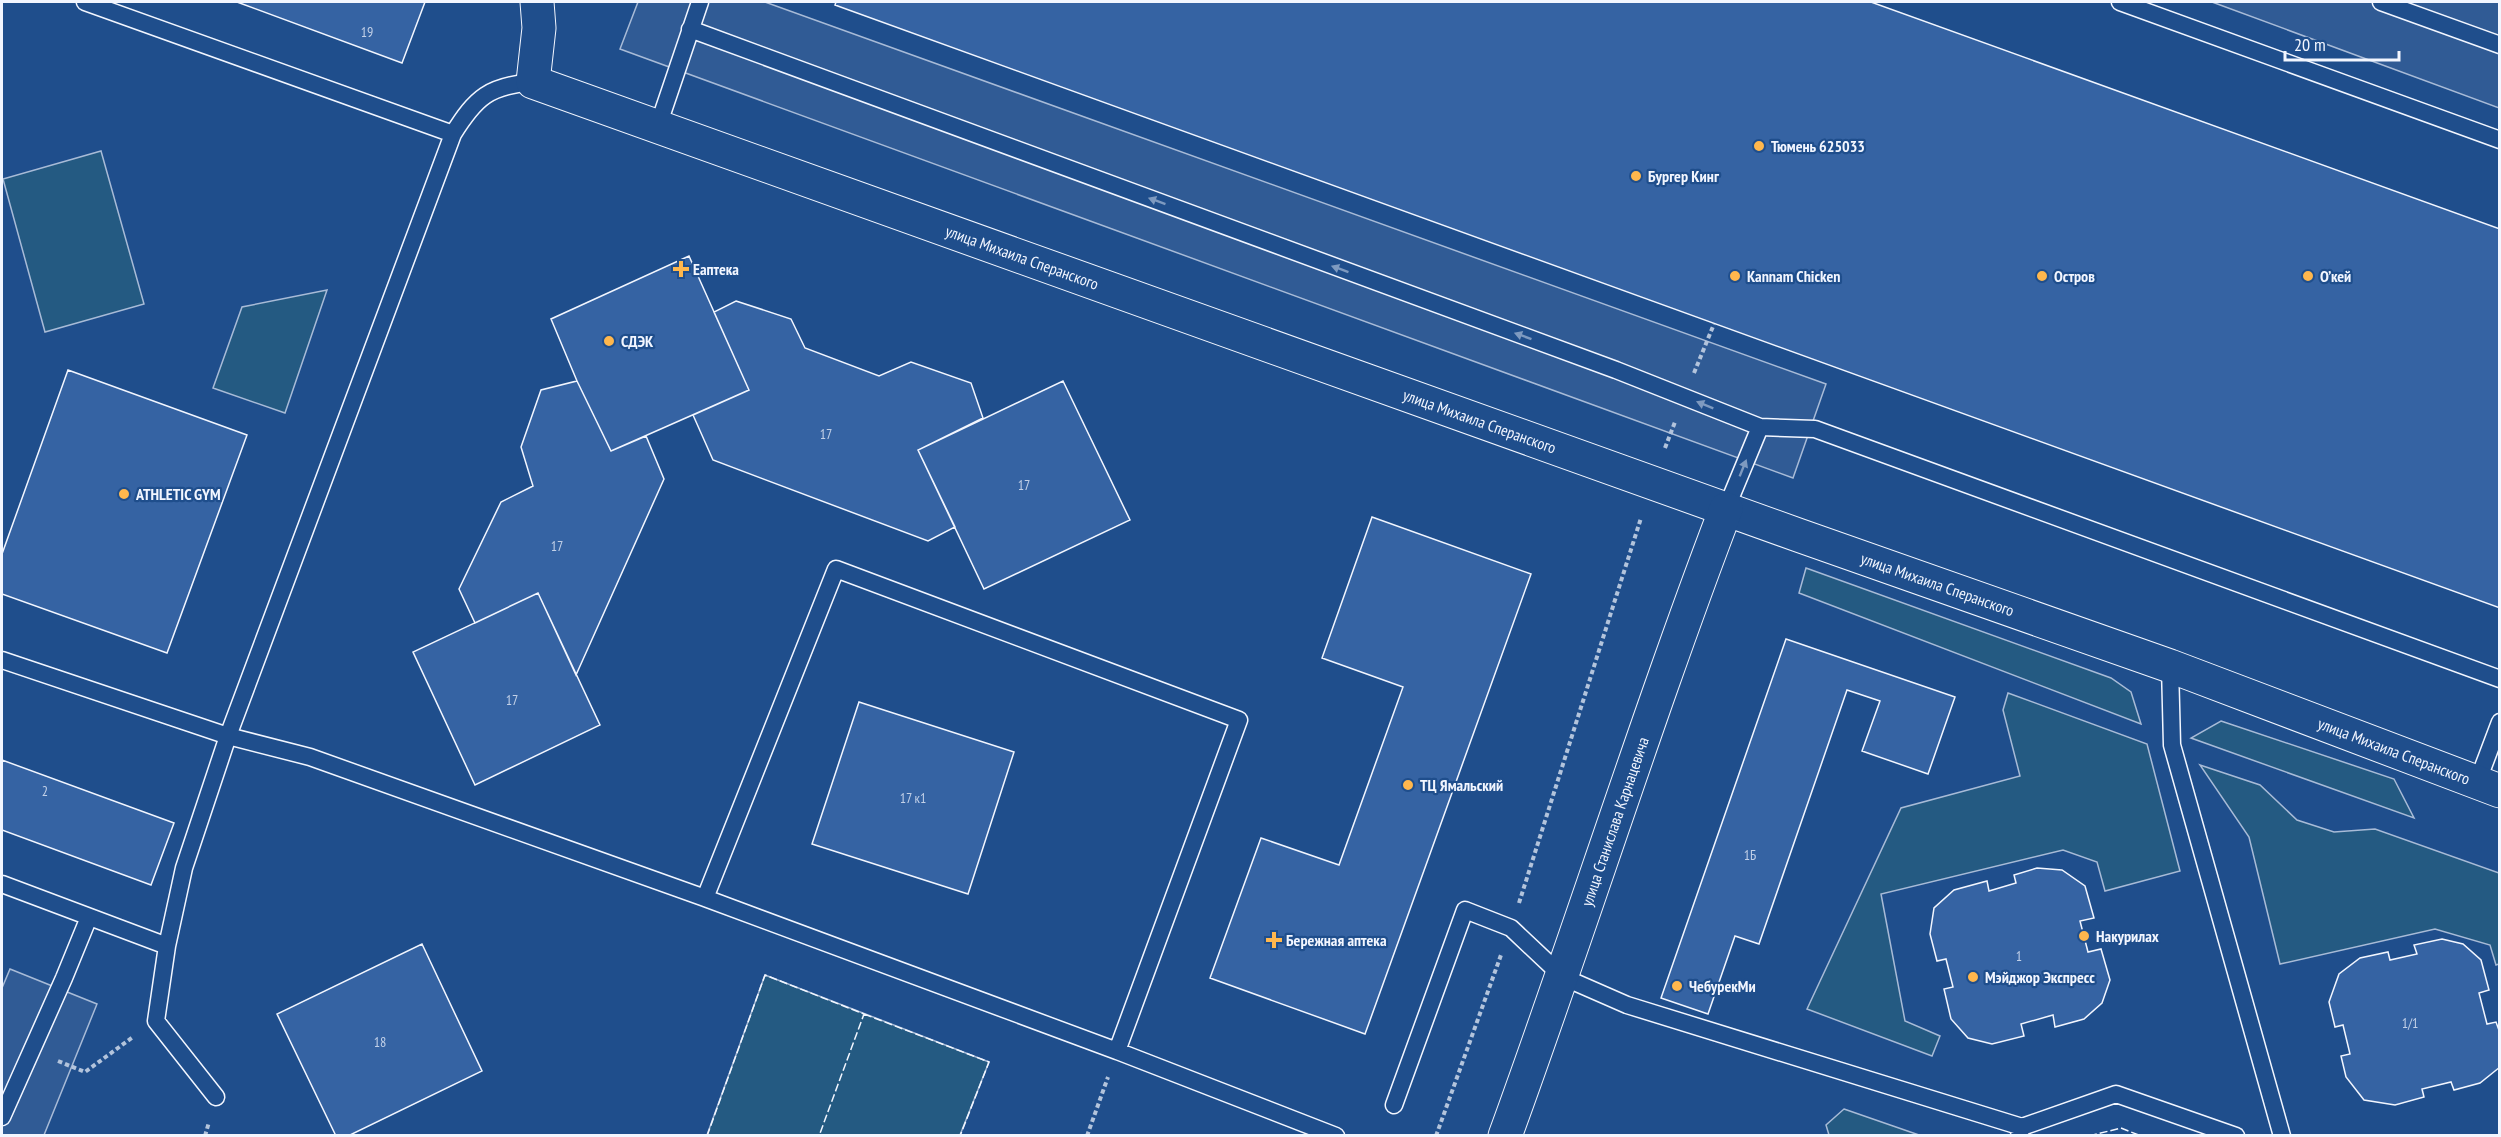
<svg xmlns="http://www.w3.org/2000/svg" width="2501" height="1137" font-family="'PT Sans Narrow',sans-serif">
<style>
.green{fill:#245a82;stroke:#a8bbd7;stroke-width:1.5}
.parking{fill:#305b95;stroke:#a8bbd7;stroke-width:1.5}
.building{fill:#3563a3;stroke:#f2f6ff;stroke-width:1.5}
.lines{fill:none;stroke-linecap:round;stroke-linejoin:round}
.lane-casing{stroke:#f2f6ff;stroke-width:19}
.street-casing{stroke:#f2f6ff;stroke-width:35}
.path{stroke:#b3c4dc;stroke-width:4;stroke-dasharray:4.5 3;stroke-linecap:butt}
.lane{stroke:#1f4e8c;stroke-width:16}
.street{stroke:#1f4e8c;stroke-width:33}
.fence{stroke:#f2f6ff;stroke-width:1.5;stroke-dasharray:8 3;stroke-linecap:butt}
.oneway{fill:#7e9ac0}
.poi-dot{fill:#ffb74d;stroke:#1f4e8c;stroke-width:2}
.labels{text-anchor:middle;stroke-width:4.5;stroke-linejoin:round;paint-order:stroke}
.number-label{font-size:14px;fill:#c3d1e8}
.poi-label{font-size:16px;font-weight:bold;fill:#f2f6ff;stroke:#1f4e8c;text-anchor:start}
.street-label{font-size:16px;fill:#f2f6ff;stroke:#1f4e8c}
</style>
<rect width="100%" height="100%" fill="#1f4e8c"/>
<path class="green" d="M 101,151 L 144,304 L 45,332 L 3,179 Z
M 327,290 L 285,413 L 213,388 L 242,307 Z
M 1806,568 L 2111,678 L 2131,692 L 2141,724 L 1799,593 Z
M 2008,693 L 2147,744 L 2180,871 L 2105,891 L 2097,862 L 2063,850 L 1881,894 L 1905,1021 L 1940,1036 L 1932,1056 L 1807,1009 L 1901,808 L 2020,776 L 2003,710 Z
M 2221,721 L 2394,779 L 2414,818 L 2191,738 Z
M 2200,765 L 2260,785 L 2297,820 L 2334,832 L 2375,829 L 2499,873 L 2499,964 L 2496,965 L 2490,945 L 2435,929 L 2280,964 L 2249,837 Z
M 765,975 L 989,1062 L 960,1135 L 707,1135 Z
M 1844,1109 L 1919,1135 L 1829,1135 L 1826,1125 Z"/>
<path class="parking" d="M 638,2 L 765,2 L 1826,384 L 1793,478 L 620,49 Z
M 2212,2 L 2499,2 L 2499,108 Z
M 10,969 L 97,1004 L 44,1135 L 2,1136 L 2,988 Z"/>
<path class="building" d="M 237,2 L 425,2 L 402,63 Z
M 836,2 L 1871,2 L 2500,229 L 2500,608 L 835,5 Z
M 689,256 L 749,390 L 611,451 L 577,381 L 551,319 Z
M 736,301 L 791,319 L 805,348 L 879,376 L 911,362 L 971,383 L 983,418 L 918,450 L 955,527 L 928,541 L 713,460 L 693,415 L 749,390 L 714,312 Z
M 68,370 L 247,435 L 167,653 L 2,594 L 2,554 Z
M 577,381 L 611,451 L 646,436 L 664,479 L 576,675 L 538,593 L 475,623 L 459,589 L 501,502 L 533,486 L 521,447 L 541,390 Z
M 1063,381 L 1130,520 L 984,589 L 918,450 Z
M 1372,517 L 1531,574 L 1365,1034 L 1210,978 L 1261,838 L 1339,865 L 1403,687 L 1322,658 Z
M 538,593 L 600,725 L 475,785 L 413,652 Z
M 1786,639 L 1955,697 L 1928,774 L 1862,751 L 1880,701 L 1847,690 L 1759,944 L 1735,936 L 1708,1014 L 1661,998 Z
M 859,702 L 1014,752 L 968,894 L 812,844 Z
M 2,760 L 174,823 L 151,885 L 2,830 Z
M 2037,868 L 2062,870 L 2085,886 L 2094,918 L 2080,921 L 2088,952 L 2101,949 L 2110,980 L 2102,1003 L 2084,1019 L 2055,1027 L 2053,1015 L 2021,1024 L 2024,1036 L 1992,1044 L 1968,1038 L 1951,1019 L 1944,989 L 1953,987 L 1946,959 L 1937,961 L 1930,934 L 1934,908 L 1954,890 L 1987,881 L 1989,891 L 2016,883 L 2014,875 Z
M 2442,939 L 2463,944 L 2481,960 L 2489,990 L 2479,993 L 2487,1024 L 2496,1022 L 2500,1033 L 2500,1067 L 2480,1083 L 2454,1090 L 2451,1082 L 2422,1089 L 2424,1097 L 2395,1105 L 2364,1100 L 2346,1077 L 2341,1056 L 2350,1054 L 2343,1025 L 2335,1027 L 2329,1002 L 2339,974 L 2360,958 L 2388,952 L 2390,960 L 2417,954 L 2414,945 Z
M 422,944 L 482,1071 L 348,1136 L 336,1136 L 277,1014 Z"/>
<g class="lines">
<g class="lane-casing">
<path id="lane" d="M 85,2 L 453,134
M 2120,2 L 2500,140
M 2381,2 L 2500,45
M 690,29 L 1616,370 L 1760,427 L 1815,429 L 2500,679
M 658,126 L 700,2
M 1726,509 L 1760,427
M 2,660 L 228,736 L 310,757 L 705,898 L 836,569 L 1239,720 L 1117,1051 L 1336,1136
M 2170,666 L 2172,745 L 2282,1136
M 2477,783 L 2500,722
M 2,884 L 167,946
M 705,898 L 1117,1051
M 216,1097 L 156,1021 L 167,946 L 184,868 L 228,736 L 453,134 C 476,97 489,86 533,82
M 1394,1105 L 1465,910 L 1511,928 L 1563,977 L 1627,1005 L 2022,1127
M 2,1117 L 64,978 L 89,917
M 2019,1136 L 2022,1127 L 2116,1094 L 2236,1136"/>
</g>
<g class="street-casing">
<g id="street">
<path id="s1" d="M 537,2 L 539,28 L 533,82 L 1798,535 L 2170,666 L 2500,791"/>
<path id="s2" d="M 1505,1136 C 1581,928 1647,716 1726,509"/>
</g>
</g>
<path class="path" d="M 1694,373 L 1714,324
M 1665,448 L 1675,422
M 1519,903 L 1641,518
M 58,1061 L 85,1072 L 133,1037
M 205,1136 L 209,1122
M 1087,1136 L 1108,1077
M 1436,1136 L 1501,955"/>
<use href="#lane" class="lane"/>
<use href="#street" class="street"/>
<path class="fence" d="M 864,1014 L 989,1062 L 960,1136
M 707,1136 L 765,975 L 864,1014 L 819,1136
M 2089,1136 L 2121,1128 L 2141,1136"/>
</g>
<defs><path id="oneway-solid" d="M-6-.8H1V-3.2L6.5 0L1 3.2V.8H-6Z" transform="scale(1.5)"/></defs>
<g class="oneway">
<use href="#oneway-solid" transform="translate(1157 201) rotate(-160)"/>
<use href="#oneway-solid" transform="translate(1340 269) rotate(-160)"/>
<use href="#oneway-solid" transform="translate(1523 336) rotate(-160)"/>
<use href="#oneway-solid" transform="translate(1705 405) rotate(-158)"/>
<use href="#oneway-solid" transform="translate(1743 468) rotate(-68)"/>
</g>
<g class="poi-dot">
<circle cx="1759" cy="146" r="6"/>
<circle cx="1636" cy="176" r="6"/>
<path d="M678 260h6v6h6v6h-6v6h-6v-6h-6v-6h6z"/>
<circle cx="1735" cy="276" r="6"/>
<circle cx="2042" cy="276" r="6"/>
<circle cx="2308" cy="276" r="6"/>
<circle cx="609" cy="341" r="6"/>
<circle cx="124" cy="494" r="6"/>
<circle cx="1408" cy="785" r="6"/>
<circle cx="2084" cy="936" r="6"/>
<path d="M1271 931h6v6h6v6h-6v6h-6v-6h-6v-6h6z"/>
<circle cx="1973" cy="977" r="6"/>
<circle cx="1677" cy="986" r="6"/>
</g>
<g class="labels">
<g class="number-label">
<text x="367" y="37">19</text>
<text x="826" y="439">17</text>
<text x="1024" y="490">17</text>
<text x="557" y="551">17</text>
<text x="512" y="705">17</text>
<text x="45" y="796">2</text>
<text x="913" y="803">17 к1</text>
<text x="1750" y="860">1Б</text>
<text x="2019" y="961">1</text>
<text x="2410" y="1028">1/1</text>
<text x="380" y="1047">18</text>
</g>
<g class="poi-label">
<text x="1771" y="152">Тюмень 625033</text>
<text x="1648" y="182">Бургер Кинг</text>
<text x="693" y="275">Еаптека</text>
<text x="1747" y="282">Kannam Chicken</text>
<text x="2054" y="282">Остров</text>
<text x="2320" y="282">О’кей</text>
<text x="621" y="347">СДЭК</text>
<text x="136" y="500">ATHLETIC GYM</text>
<text x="1420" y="791">ТЦ Ямальский</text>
<text x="2096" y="942">Накурилах</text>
<text x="1286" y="946">Бережная аптека</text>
<text x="1985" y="983">Мэйджор Экспресс</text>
<text x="1689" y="992">ЧебурекМи</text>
</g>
<g class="street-label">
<text dy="6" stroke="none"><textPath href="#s1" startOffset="600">улица Михаила Сперанского</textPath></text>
<text dy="6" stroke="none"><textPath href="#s1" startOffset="1086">улица Михаила Сперанского</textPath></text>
<text dy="6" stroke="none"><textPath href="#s1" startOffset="1572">улица Михаила Сперанского</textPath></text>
<text dy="6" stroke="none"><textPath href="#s1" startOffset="2058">улица Михаила Сперанского</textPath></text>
<text dy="6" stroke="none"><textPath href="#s2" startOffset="333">улица Станислава Карнацевича</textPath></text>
</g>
</g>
<rect width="2501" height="1137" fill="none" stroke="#f2f6ff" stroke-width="6"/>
<path d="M2285 51v9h114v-9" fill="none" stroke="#f2f6ff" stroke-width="3"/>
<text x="2294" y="51" font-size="18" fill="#f2f6ff" stroke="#1f4e8c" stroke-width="4.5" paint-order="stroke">20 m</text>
</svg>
